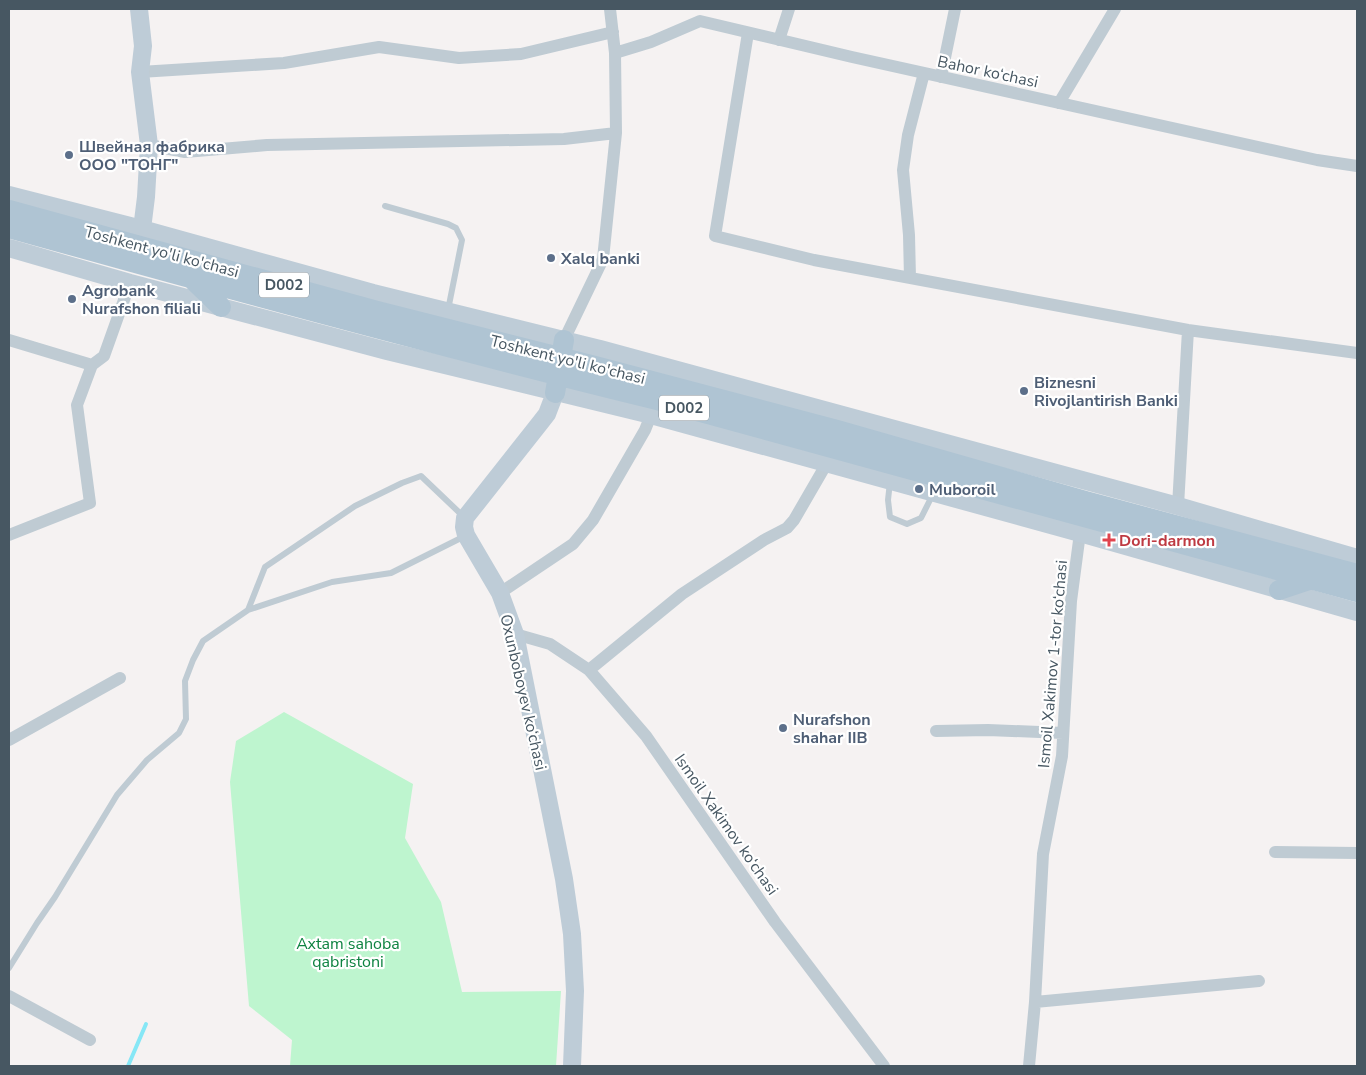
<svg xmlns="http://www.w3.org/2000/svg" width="1366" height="1075" font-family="'Nunito Sans',sans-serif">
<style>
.green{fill:#bef5cf}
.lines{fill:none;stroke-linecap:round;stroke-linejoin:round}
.stream{stroke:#86e7f6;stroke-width:4}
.lane{stroke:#bfcbd3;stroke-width:6}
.street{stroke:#bfcbd3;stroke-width:12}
.secondary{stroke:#beccd7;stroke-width:18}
.primary{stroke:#afc4d3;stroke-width:20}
.service-dot{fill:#5c6f8a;stroke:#fff;stroke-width:2}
.health-dot{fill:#e0444e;stroke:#fff;stroke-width:2}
.labels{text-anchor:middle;stroke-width:4.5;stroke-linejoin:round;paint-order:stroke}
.shield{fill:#fff;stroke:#7e8991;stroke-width:1}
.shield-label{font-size:15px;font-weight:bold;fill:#475762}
.street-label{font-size:16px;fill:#475762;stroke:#fff}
.service-label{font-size:16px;font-weight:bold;fill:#4e5e75;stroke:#fff;text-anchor:start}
.health-label{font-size:16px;font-weight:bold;fill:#be3a42;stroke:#fff;text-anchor:start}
.park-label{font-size:16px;fill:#0d8240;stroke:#fff}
</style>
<rect width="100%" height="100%" fill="#f5f2f2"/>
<path class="green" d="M 284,712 L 413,784 L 405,838 L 441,902 L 462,992 L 561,991 L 556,1066 L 290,1066 L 292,1040 L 249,1006 L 230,782 L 236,741 Z"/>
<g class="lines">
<path class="stream" d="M 128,1066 L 146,1024"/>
<path class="lane" d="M 385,206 L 448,224 L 456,228 L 462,240 L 448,310
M 890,482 L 888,500 L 890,517 L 907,524 L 921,518 L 933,494
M 248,610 L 265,567 L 355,506 L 402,483 L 421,476 L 464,517
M 9,968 L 37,923 L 55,897 L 117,795 L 147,760 L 179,733 L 186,719 L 185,681 L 193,660 L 203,641 L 248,610 L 332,582 L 391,573 L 465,536"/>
<path class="street" d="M 748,33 L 715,236 L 814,260 L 1188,330 L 1357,353
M 779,40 L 789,9
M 615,53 L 651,42 L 700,21 L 852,57 L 1317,160 L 1357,166
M 140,72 L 284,63 L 379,47 L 459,58 L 521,54 L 613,32
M 941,77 L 955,9
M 1059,103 L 1115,9
M 149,145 L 185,152 L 267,145 L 564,139 L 616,133
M 910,278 L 909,235 L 903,170 L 908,135 L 924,73
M 9,340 L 92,365
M 564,340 L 603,259 L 616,133 L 615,53 L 610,9
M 1178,506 L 1188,330
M 9,535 L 90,503 L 77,405 L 92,365 L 104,356 L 130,283
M 500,593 L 573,544 L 593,520 L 645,430 L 651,415
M 515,634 L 550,644 L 589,670 L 646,736 L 775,922 L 884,1066
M 589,670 L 682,594 L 764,540 L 787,528 L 794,520 L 827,463
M 936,731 L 988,730 L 1063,733
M 9,740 L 120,678
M 1275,852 L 1357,853
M 9,996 L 90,1040
M 1035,1002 L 1259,981
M 1029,1066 L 1035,1002 L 1043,854 L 1062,756 L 1071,601 L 1080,533"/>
<path class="secondary" d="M 139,9 L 143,46 L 140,72 L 149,145 L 146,197 L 142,229
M 9,195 L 142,229 L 373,293 L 600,349 L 1178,506 L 1357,558
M 9,248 L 130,283 L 387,351 L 651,415 L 1080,533 L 1357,612
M 555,393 L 547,414 L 540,423 L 465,518 L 464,527 L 466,535 L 500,593 L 515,634 L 564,879 L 572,934 L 575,991 L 572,1066"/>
<path class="primary" d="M 9,210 L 377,311 L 595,366 L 837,430 L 1086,501 L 1357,574
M 9,228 C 224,288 440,347 657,400 L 1357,592
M 193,280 L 221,307
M 555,393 L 564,340
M 1279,590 L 1312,579"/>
</g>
<g class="service-dot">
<circle cx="69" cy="155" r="5"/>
<circle cx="551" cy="258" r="5"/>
<circle cx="72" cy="299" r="5"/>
<circle cx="1024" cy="391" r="5"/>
<circle cx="919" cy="489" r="5"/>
<circle cx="783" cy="728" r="5"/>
</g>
<path class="health-dot" d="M1106.5 532.5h5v5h5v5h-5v5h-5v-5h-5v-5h5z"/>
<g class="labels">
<g class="shield">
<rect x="259" y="272.5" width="50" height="25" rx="4"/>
<rect x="659" y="395.5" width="50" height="25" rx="4"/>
</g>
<g class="shield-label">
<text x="284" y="290">D002</text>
<text x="684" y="413">D002</text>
</g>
<g class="street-label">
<text transform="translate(988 71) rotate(12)" y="6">Bahor ko‘chasi</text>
<text transform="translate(162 251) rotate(15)" y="6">Toshkent yo'li ko'chasi</text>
<text transform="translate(568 359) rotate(14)" y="6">Toshkent yo'li ko'chasi</text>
<text transform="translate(1052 664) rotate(-85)" y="6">Ismoil Xakimov 1-tor ko‘chasi</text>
<text transform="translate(524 692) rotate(77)" y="6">Oxunboboyev ko‘chasi</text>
<text transform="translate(727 824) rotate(55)" y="6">Ismoil Xakimov ko‘chasi</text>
</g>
<g class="service-label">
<text x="79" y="152">Швейная фабрика<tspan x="79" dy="18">ООО "ТОНГ"</tspan></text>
<text x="561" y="264">Xalq banki</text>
<text x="82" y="296">Agrobank<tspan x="82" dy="18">Nurafshon filiali</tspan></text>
<text x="1034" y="388">Biznesni<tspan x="1034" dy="18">Rivojlantirish Banki</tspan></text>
<text x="929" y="495">Muboroil</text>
<text x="793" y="725">Nurafshon<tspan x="793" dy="18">shahar IIB</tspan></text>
</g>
<g class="health-label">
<text x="1119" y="546">Dori-darmon</text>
</g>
<g class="park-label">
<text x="348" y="949">Axtam sahoba<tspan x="348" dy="18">qabristoni</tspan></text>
</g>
</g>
<rect width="1366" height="1075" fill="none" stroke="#475762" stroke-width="20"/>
</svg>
